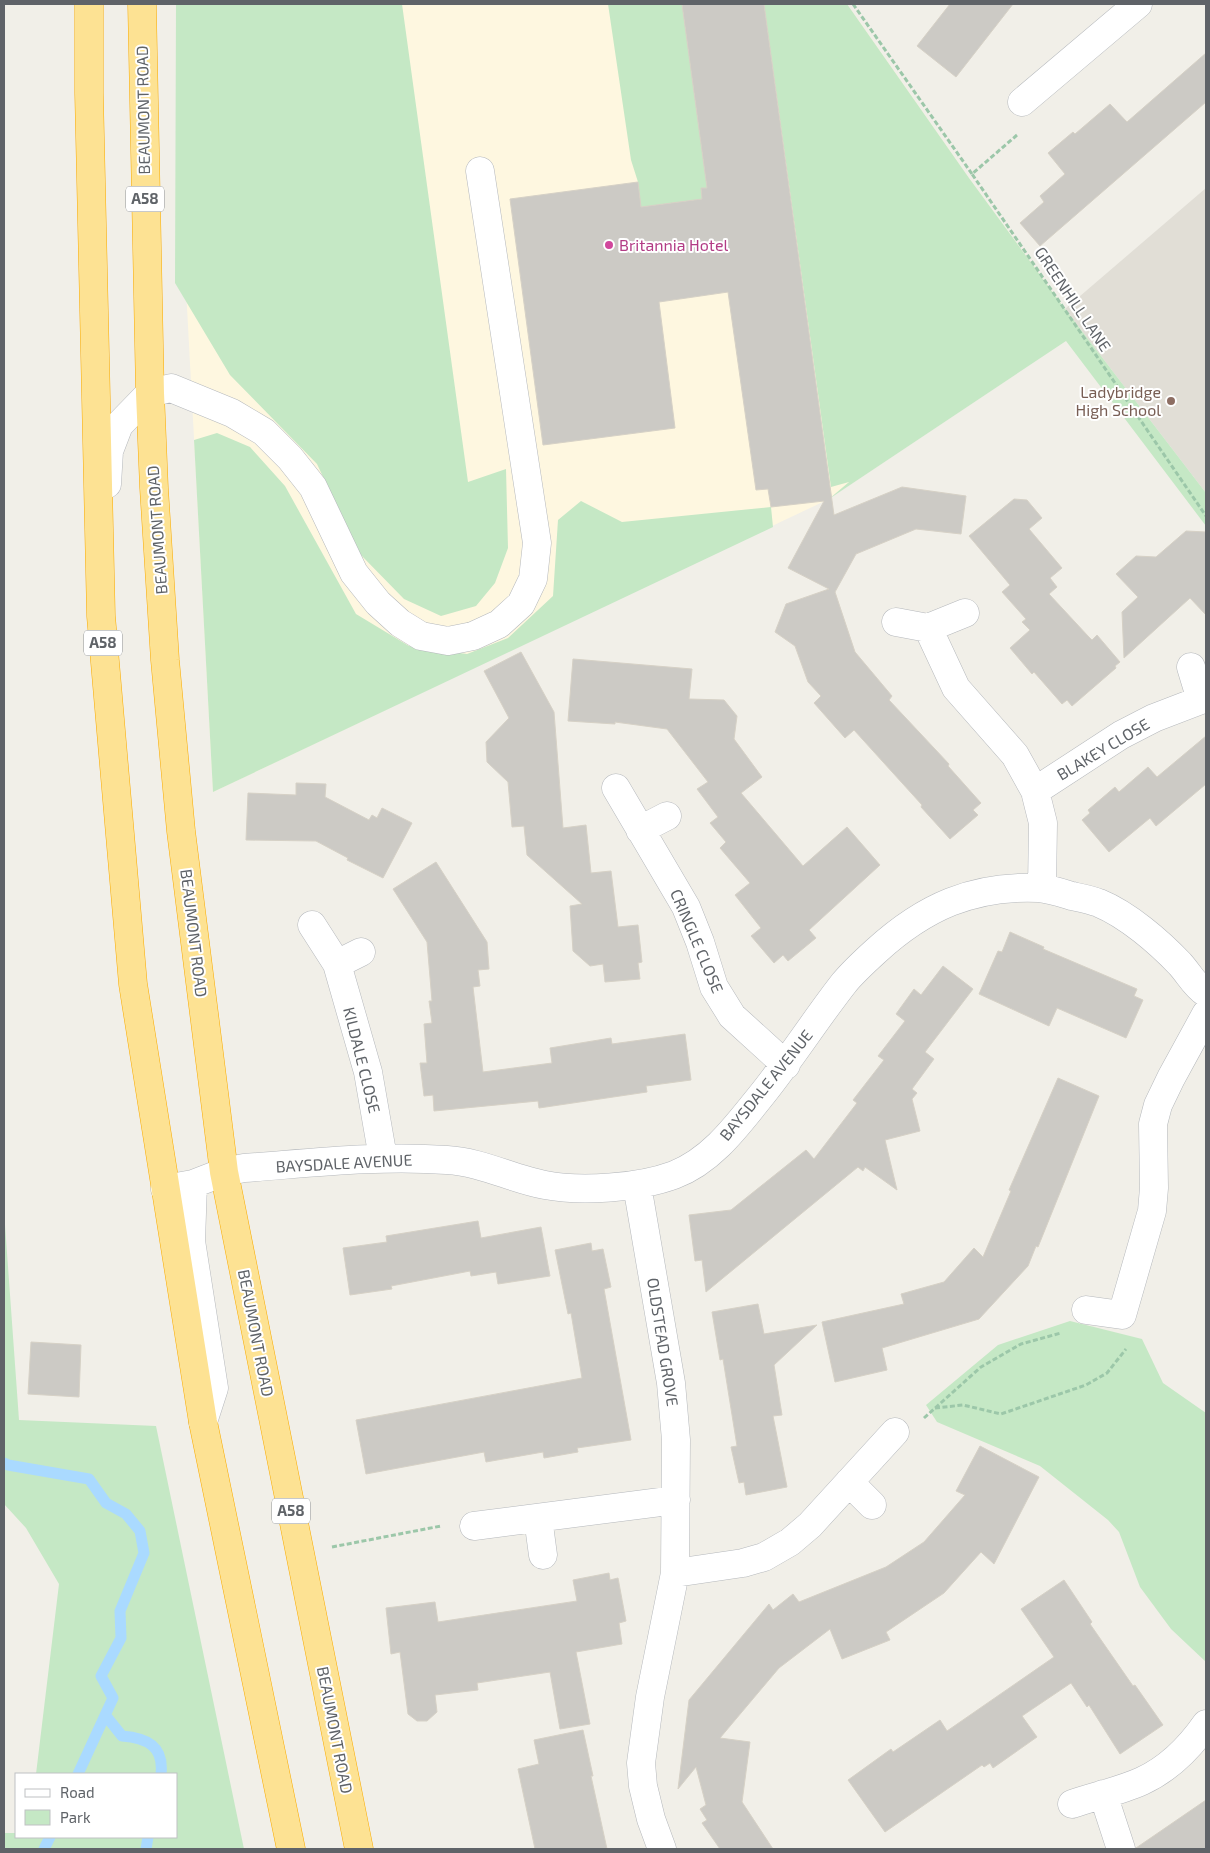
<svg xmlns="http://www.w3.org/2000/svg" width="1210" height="1853" font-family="'Exo 2',sans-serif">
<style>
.commercial{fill:#fef7e0}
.education{fill:#e1ded6}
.green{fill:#c5e8c5}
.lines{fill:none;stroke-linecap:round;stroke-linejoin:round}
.stream{stroke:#aadaff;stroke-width:11}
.building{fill:#cccac5;stroke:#d6d1c6}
.minor-casing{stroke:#b5b8bc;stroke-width:29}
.highway-casing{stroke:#f9ab00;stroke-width:29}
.path{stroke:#9cc7a9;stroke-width:3;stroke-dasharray:5 2.5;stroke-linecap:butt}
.minor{stroke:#fff;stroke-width:28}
.highway{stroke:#fde293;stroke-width:28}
.hotel-dot{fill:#d1479c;stroke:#fff;stroke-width:2}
.education-dot{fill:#8d6e63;stroke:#fff;stroke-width:2}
.labels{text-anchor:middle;stroke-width:4;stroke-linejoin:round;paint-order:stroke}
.shield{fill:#fff;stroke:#8f9295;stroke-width:1}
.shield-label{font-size:15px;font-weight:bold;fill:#5f6368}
.street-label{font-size:16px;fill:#5f6368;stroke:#fff}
.hotel-label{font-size:16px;fill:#b23c85;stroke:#fff;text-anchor:start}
.education-label{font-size:16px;fill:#785e54;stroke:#fff;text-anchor:end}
</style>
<rect width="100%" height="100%" fill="#f1efe8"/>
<path class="commercial" d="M 186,4 L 847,4 L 969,178 L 1065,309 L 829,499 L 213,792 L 185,270 Z"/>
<path class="education" d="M 1206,188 L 1206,493 L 1065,309 Z"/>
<path class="green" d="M 176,4 L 402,4 L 468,482 L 506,469 L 508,548 L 495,583 L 476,606 L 441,616 L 404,599 L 359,553 L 317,464 L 230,375 L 175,283 Z
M 608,4 L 682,4 L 707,188 L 701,189 L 702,199 L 641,207 L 638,182 L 631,160 Z
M 764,4 L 847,4 L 969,178 L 1065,309 L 1206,493 L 1206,526 L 1066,341 L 829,499 L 849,482 L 831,487 Z
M 217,433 L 250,447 L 285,486 L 356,614 L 409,646 L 467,654 L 508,638 L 553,596 L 558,520 L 581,501 L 622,522 L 771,507 L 773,527 L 213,792 L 194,440 Z
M 4,1211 L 19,1420 L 156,1426 L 244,1849 L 4,1849 L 4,1833 L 16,1833 L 16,1837 L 176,1837 L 176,1774 L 36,1774 L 59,1584 L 26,1528 L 4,1504 Z
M 1070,1321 L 1142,1339 L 1163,1383 L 1206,1413 L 1206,1662 L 1171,1629 L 1140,1587 L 1119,1532 L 1108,1520 L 1040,1466 L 937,1422 L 926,1405 L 998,1345 Z"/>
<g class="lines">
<path class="stream" d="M 4,1463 L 8,1465 L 89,1479 L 106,1503 L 126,1514 L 140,1531 L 144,1553 L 120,1611 L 121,1638 L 101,1676 L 113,1698 L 78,1774
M 106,1716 L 122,1736 C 147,1738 164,1746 161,1774
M 44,1849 L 50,1837
M 146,1849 L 148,1837"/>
</g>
<path class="building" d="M 682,4 L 764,4 L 834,515 L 902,487 L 966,496 L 961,534 L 916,529 L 856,554 L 835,592 L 855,652 L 892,696 L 889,700 L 949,764 L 948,766 L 981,803 L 973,810 L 978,815 L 950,839 L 921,807 L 922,805 L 854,730 L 845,738 L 814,703 L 821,696 L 808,682 L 795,646 L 775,632 L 786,604 L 829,589 L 788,568 L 824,501 L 771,507 L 768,489 L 756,490 L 728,292 L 659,302 L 675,428 L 543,445 L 510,199 L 638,182 L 641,207 L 702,199 L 701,188 L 707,188 Z
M 950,4 L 1013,4 L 956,77 L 917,46 Z
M 1206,53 L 1206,102 L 1040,246 L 1020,223 L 1044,202 L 1040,196 L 1065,174 L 1048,153 L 1073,132 L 1075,134 L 1110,104 L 1127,122 Z
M 1014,499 L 1027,500 L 1042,518 L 1029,529 L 1062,568 L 1050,578 L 1057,587 L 1049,594 L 1088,636 L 1092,640 L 1097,635 L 1120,662 L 1115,666 L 1116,668 L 1072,706 L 1067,700 L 1062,704 L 1034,672 L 1032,674 L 1010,648 L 1030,630 L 1022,622 L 1026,619 L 1002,592 L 1010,585 L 969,536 Z
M 1186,531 L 1206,532 L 1206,615 L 1190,598 L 1124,658 L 1122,612 L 1138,597 L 1116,574 L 1136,556 L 1156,557 Z
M 521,652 L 554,712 L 563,828 L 586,825 L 591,873 L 611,871 L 618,927 L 638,925 L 642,962 L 638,963 L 640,979 L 605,982 L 603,964 L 590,966 L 573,951 L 570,906 L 582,904 L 527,855 L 524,826 L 512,827 L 508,782 L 487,762 L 486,742 L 509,718 L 484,671 Z
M 573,659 L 692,669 L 689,699 L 724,700 L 737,716 L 734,739 L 762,777 L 741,793 L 803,866 L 847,827 L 880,865 L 809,930 L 816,938 L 788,961 L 783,955 L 774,963 L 751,936 L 761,928 L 735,895 L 750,883 L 720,848 L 726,842 L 710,823 L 718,817 L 697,789 L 708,782 L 667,729 L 615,722 L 615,724 L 568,721 Z
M 1206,736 L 1206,784 L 1156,826 L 1150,818 L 1109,852 L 1082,820 L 1090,813 L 1088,810 L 1115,787 L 1119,792 L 1148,767 L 1157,777 Z
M 296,783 L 326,784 L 325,797 L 369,820 L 372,815 L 377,818 L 382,808 L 412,823 L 383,878 L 347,860 L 348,858 L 316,841 L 246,840 L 248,793 L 296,795 Z
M 436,862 L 487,942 L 489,969 L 478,970 L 480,986 L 473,987 L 483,1072 L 552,1063 L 550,1048 L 611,1038 L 612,1044 L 685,1034 L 691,1080 L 646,1086 L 647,1092 L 539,1108 L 538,1101 L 434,1111 L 433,1095 L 424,1096 L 420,1063 L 427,1063 L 424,1024 L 432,1023 L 429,1001 L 432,1001 L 427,942 L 393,889 Z
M 1010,932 L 1044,947 L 1043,949 L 1137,989 L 1134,996 L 1143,1000 L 1126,1038 L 1057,1008 L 1049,1026 L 979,994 L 998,951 L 1002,952 Z
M 943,966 L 973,989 L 925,1052 L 934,1059 L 912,1089 L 917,1093 L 912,1099 L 920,1131 L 885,1140 L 897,1190 L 865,1167 L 863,1171 L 858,1167 L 706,1292 L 702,1260 L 695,1261 L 689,1215 L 731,1210 L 806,1150 L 814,1159 L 857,1103 L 853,1100 L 884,1060 L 878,1056 L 905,1021 L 896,1014 L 914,989 L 921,995 Z
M 1058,1078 L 1099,1096 L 1038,1247 L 1036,1246 L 1028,1266 L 979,1319 L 882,1348 L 887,1370 L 835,1382 L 822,1322 L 904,1304 L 901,1294 L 944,1282 L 974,1248 L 983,1257 L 1011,1191 L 1009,1190 Z
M 478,1221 L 481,1238 L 541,1227 L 550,1276 L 498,1284 L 496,1272 L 471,1276 L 470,1271 L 391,1286 L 392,1289 L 350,1295 L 343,1248 L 387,1242 L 386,1236 Z
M 591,1243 L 592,1251 L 603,1249 L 611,1287 L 604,1289 L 631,1440 L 577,1448 L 578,1452 L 544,1458 L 543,1452 L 486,1462 L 484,1452 L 366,1474 L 356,1420 L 582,1378 L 571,1313 L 568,1314 L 555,1250 Z
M 758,1304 L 764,1334 L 817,1325 L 774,1365 L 782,1415 L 773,1416 L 787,1487 L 746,1495 L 744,1482 L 739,1483 L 731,1447 L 737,1446 L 723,1359 L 720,1360 L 712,1312 Z
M 31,1342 L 81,1345 L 79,1397 L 28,1394 Z
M 980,1446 L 1039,1477 L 994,1564 L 981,1552 L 944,1593 L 886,1632 L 890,1640 L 842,1659 L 830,1629 L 779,1668 L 720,1738 L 750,1742 L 742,1802 L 773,1849 L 720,1849 L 702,1823 L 707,1820 L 700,1809 L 706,1805 L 696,1767 L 678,1789 L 689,1700 L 769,1604 L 773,1610 L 793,1594 L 799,1602 L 886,1567 L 924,1542 L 965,1495 L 956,1491 Z
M 609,1573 L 610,1580 L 618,1578 L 626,1621 L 619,1623 L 622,1644 L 576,1652 L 590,1724 L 560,1729 L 550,1672 L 477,1683 L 478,1690 L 435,1695 L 437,1712 L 427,1721 L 417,1721 L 408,1714 L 400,1652 L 391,1654 L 386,1608 L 435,1602 L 438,1622 L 577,1601 L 573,1580 Z
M 1064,1580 L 1092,1622 L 1090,1624 L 1133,1686 L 1135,1685 L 1163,1725 L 1120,1754 L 1089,1705 L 1087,1707 L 1071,1683 L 1022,1716 L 1037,1737 L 993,1768 L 990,1763 L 984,1767 L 982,1765 L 885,1832 L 848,1780 L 891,1749 L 893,1752 L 940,1720 L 947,1731 L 1054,1657 L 1021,1609 Z
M 583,1730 L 593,1776 L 591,1776 L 607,1849 L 535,1849 L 518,1769 L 539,1764 L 534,1740 Z
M 1206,1800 L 1206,1849 L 1136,1849 L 1136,1848 Z"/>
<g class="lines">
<g class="minor-casing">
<path id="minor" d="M 1022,102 L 1138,4
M 107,484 L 109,451 L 119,425 L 150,393 L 171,388 L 232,413 L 264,432 L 290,458 L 313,487 L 354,573 L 378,603 L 400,623 L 421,636 L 448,641 L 473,636 L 499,624 L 521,604 L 533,579 L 537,543 L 480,171
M 896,622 L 928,628 L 965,613
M 928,628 L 956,688 L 1015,755 L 1035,791 L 1043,823 L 1042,888
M 1191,667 L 1201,700
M 616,788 L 686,907 L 700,942 L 714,987 L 732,1016 L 786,1065
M 1035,791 L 1121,735 L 1154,718 L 1206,698
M 640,830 L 667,816
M 312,925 L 337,964 L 361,952
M 337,964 L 368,1072 L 383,1158
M 193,1184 L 191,1241 L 214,1388 L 203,1422
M 637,1185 L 671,1383 L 676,1440 L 675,1573 L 650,1697 L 641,1763 L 643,1786 L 651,1819 L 662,1849
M 165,1189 L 193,1184 L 224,1172 L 244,1168 C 312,1163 379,1155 447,1160 C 482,1162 512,1179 545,1185 C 581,1192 639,1188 674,1175 C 711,1161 736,1127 760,1097 C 790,1060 815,1020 844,983 C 853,972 865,961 876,951 C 924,907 973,885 1039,888 C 1050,889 1062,893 1072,896 C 1081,898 1091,900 1099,903 C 1128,915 1159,942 1180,964 C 1189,974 1195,986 1206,993
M 1086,1310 L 1122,1315 L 1152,1211 L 1154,1188 L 1153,1124 L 1158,1105 L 1171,1078 L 1206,1014
M 849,1482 L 872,1505
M 538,1518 L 543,1555
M 474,1526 L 676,1500
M 675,1573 L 743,1563 L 764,1557 L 790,1542 L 810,1525 L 895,1432
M 1103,1794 L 1121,1849
M 1072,1804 C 1095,1796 1120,1791 1142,1781 C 1168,1769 1190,1747 1206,1724"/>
</g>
<g class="highway-casing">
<path id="highway" d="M 89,4 L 89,93 L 101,616 L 133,984 L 203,1422 L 291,1849
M 142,4 L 150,393 L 154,488 L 165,660 L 181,831 L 224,1172 L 359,1849"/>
</g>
<path class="path" d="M 853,4 L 972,174
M 1017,135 L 972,174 L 1206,516
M 935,1408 L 963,1405 L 1001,1414 L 1086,1385 L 1107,1373 L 1126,1349
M 924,1418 L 981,1367 L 1021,1344 L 1061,1333
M 332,1547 L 441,1526"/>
<use href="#minor" class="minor"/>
<use href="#highway" class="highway"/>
</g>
<circle class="hotel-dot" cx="609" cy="245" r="5"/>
<circle class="education-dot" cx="1171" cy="401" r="5"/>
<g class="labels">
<g class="shield">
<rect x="126" y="186.5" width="38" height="25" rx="4"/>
<rect x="84" y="630.5" width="38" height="25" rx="4"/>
<rect x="272" y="1498.5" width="38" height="25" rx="4"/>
</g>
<g class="shield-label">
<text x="145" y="204">A58</text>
<text x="103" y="648">A58</text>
<text x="291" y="1516">A58</text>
</g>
<g class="street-label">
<text transform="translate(143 110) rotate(-91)" y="6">BEAUMONT ROAD</text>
<text transform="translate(1073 299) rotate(56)" y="6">GREENHILL LANE</text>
<text transform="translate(157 530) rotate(-94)" y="6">BEAUMONT ROAD</text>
<text transform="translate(1103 749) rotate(-31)" y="6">BLAKEY CLOSE</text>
<text transform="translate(194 933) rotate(83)" y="6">BEAUMONT ROAD</text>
<text transform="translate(697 941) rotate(67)" y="6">CRINGLE CLOSE</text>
<text transform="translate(362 1060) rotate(76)" y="6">KILDALE CLOSE</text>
<text transform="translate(766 1085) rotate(-51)" y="6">BAYSDALE AVENUE</text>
<text transform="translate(344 1163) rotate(-3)" y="6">BAYSDALE AVENUE</text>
<text transform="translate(256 1333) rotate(79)" y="6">BEAUMONT ROAD</text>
<text transform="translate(663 1342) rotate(81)" y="6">OLDSTEAD GROVE</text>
<text transform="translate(335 1730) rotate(79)" y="6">BEAUMONT ROAD</text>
</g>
<g class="hotel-label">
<text x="619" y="251">Britannia Hotel</text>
</g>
<g class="education-label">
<text x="1161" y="398">Ladybridge<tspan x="1161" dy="18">High School</tspan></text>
</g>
</g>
<rect width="1210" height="1853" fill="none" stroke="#5f6368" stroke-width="10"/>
<rect x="15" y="1773" width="162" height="65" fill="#ffffff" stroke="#bfc1c3"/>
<rect x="25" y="1789" width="25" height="8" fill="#ffffff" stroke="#bfc1c3"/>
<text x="60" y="1798" font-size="15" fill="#5f6368">Road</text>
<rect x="25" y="1810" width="25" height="15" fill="#c5e8c5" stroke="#bfc1c3"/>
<text x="60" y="1823" font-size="15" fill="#5f6368">Park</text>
</svg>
